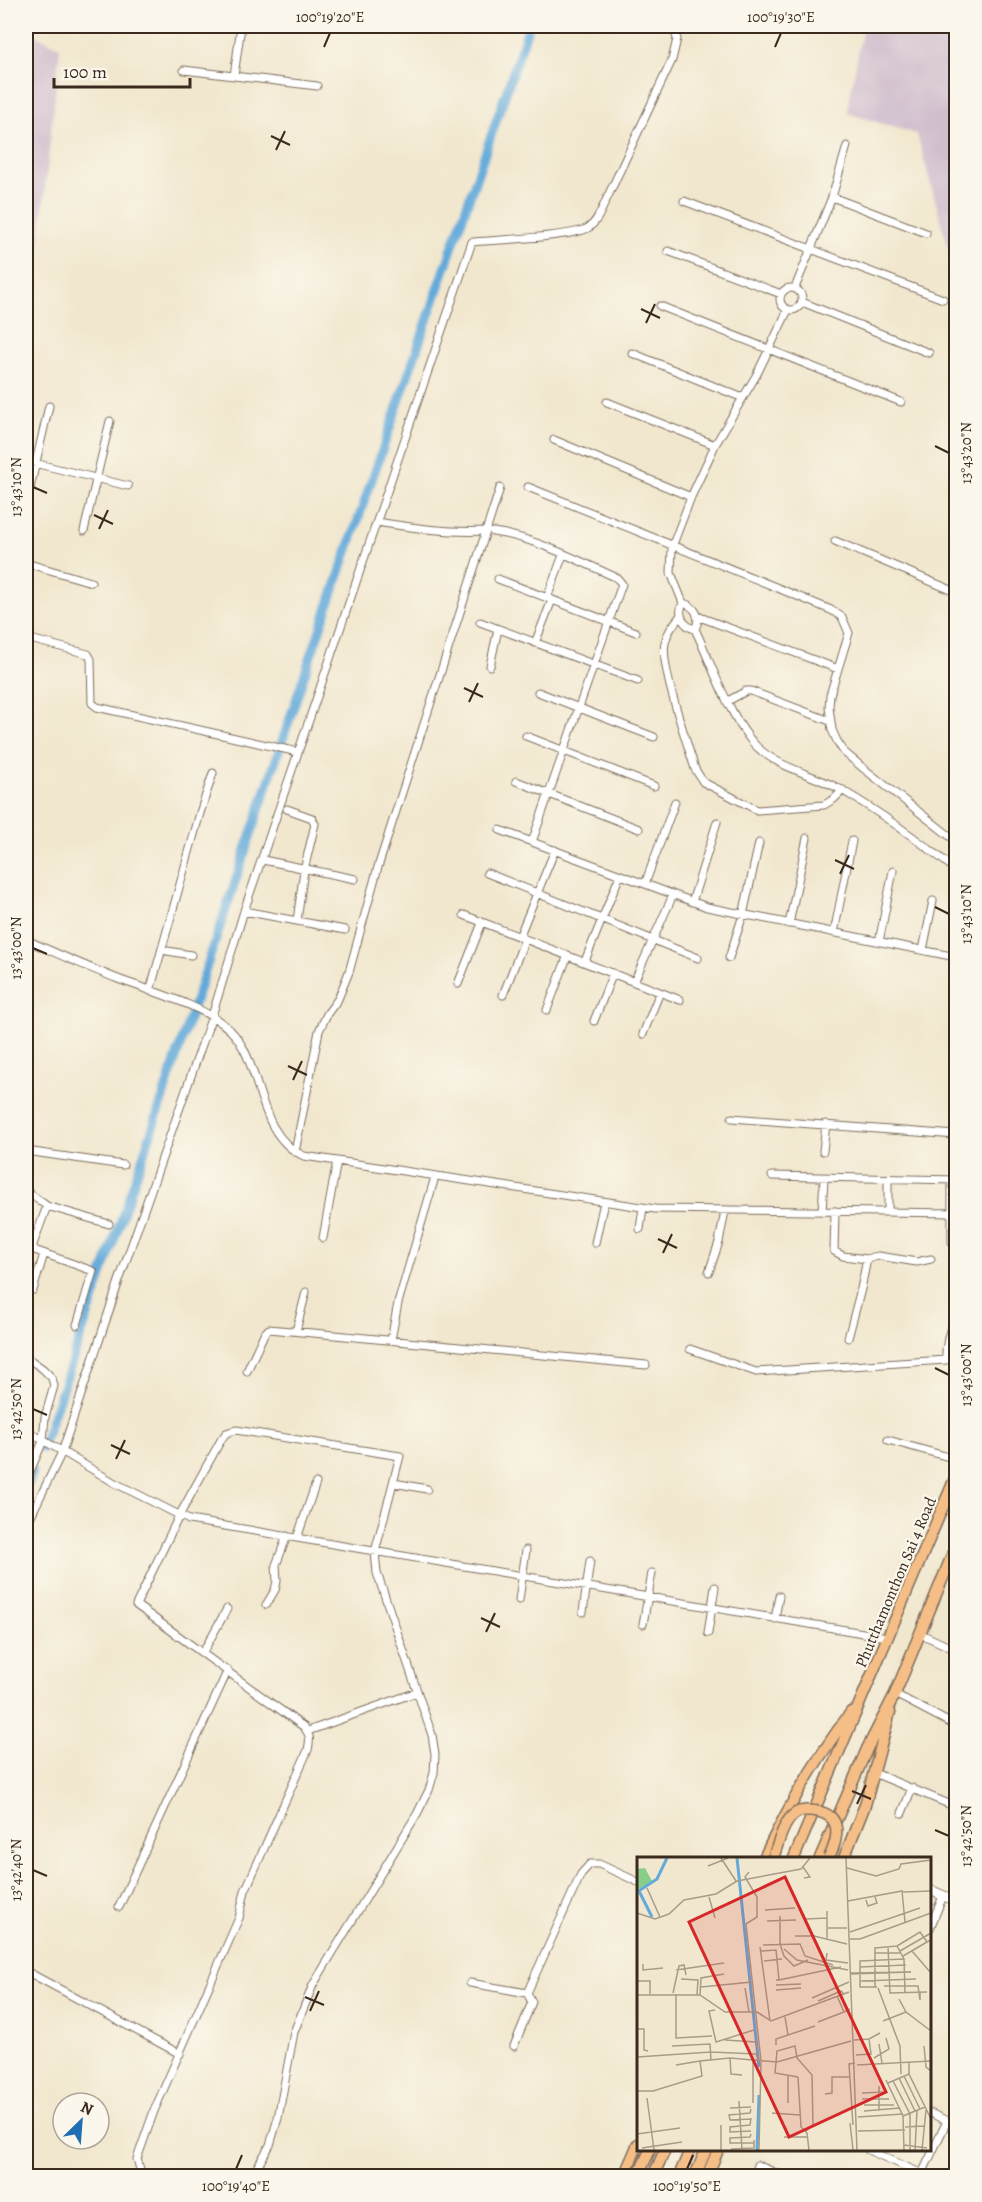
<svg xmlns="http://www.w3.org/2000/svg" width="982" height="2202" font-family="Alegreya,serif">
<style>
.industrial{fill:#d0bdcd}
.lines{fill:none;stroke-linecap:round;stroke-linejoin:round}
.canal{stroke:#63aada;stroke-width:9}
.minor-casing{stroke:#7b6c5c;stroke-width:9}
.tertiary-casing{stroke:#7b6c5c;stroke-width:11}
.primary-casing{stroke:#7b6c5c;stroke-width:13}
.minor{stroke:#fff;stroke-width:7}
.tertiary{stroke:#fff;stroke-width:9}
.primary{stroke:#f6be87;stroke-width:10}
.primary-bridge-casing{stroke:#7b6c5c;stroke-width:13;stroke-linecap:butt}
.primary-bridge{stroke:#f6be87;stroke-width:10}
.ticks{fill:none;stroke:#3b2a1e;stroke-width:2}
.labels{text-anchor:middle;stroke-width:4.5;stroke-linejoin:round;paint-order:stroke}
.street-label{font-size:16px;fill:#3b2a1e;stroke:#fbf7ec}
.inset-river{fill:none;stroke:#63aada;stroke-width:3}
.inset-road{fill:none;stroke:#a89b88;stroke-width:1.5}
.view{fill:#d62828;fill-opacity:0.15;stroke:#d62828;stroke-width:3}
.inset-edge{fill:none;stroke:#3b2a1e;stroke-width:3}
.neatline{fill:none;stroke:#3b2a1e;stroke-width:2}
.ticks-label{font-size:15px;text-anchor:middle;fill:#3b2a1e}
</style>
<rect width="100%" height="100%" fill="#fbf7ec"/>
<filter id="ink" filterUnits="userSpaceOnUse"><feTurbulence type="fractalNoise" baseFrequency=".0167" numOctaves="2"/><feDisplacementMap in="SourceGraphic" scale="12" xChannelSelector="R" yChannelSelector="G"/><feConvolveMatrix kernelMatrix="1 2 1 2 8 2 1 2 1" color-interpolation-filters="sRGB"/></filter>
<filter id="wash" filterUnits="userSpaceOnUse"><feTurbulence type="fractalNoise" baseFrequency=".008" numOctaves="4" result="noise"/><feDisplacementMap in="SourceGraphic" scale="24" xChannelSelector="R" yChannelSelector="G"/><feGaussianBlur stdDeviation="1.35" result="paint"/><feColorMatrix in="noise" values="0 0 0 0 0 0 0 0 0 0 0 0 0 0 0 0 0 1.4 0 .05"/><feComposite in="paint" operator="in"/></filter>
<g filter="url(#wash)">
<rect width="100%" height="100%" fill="#f1e7ce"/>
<path class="industrial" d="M 863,26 L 956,26 L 956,276 L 917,134 L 847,113 Z
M 26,31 L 60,47 L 26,369 Z"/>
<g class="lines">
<path class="canal" d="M 42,1448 L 148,1142 L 303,679 L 529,26
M 26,1489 L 33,1472"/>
</g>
</g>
<g filter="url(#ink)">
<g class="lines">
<g class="minor-casing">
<path id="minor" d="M 184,70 L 317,86
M 234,76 L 241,26
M 832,197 L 926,233
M 684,201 L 943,299
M 668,251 L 781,294
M780 299a11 11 0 1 1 22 0a11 11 0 1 1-22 0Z
M 795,288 L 832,197 L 847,146
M 802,302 L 929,353
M 660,306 L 901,402
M 632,353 L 743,398
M 607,402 L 715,445
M 554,440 L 691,497
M 26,461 L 128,486
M 528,487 L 773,586 L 831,610 L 842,617 L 849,633 L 830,695 L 829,707 L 832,730 L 837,741 L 844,752 L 863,768 L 956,841
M 26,505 L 49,406
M 377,522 C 414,528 449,533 486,531
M 84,531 L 110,421
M 493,532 C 533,537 580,561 617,578 L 622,584 L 532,842 L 500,830
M 835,541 L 956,592
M 26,563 L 91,582
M 498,579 L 636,632
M 547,598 L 563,555
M 683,603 C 677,614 683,626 695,629 C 711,663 730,719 756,746 C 779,769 817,775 845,792 C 884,815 921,842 956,870
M 681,615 C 674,624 667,632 665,643 C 660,667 687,742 695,769 L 703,782 L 757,810 L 824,805 L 834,799 L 843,790
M 697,616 L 838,669
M 480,622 L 638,681
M 695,629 C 702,617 695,606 683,603 L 671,573 L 672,547 L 691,497 L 715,445 L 757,374 L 788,310
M 26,638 L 88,654 L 91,659 L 92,703 L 97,707 L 298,752
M 535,643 L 552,600
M 490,666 L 498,629
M 538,692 L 654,737
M 728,701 L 746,691 L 751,691 L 830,721
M 526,736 L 654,786
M 516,781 L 639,829
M 287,809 L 312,818 L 315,824 L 304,870 L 297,921
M 532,842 L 707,907 L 956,957
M 263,860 L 355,879
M 487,873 L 698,958
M 645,884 L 675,802
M 692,902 L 717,822
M 244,911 L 345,930
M 464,915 L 680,1000
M 789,924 L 807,838
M 834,933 L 852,841
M 519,937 L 555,850
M 26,940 C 56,953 87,967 118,979 C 150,991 206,1006 230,1030 C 264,1063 254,1134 304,1156 L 655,1209 L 956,1213
M 879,942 L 893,871
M 162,950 L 191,955
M 923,950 L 933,901
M 729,958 L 743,915 L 759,843
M 585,961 L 620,875
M 634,982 L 673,895
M 458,984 L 482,923
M 150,991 L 200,813 L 213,773
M 503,995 L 525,939
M 547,1010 L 568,955
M 594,1021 L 613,973
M 643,1034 L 660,992
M 732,1118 L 956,1135
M 26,1151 L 123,1165
M 823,1151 L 826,1124
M 295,1152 L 319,1031 L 327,1014 L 338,999 L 349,972 L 378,867 L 500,488
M 772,1176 L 956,1180
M 888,1179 L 888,1212
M 952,1180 L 952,1242 L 956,1246
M 26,1191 L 47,1206 L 109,1224
M 822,1211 L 824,1179
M 835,1211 L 834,1251 L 843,1256 L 867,1259 L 861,1289 L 848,1338
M 640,1229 L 643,1208
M 323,1238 L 337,1161
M 595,1243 L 604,1202
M 26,1247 L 93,1271 L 77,1325
M 31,1250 L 47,1206
M 867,1259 L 878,1256 L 917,1262 L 931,1259
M 709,1272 L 719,1242 L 725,1211
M 33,1290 L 44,1254
M 956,1311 C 951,1328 945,1342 946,1360 L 956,1358
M 296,1331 L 306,1292
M 391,1340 L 398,1303 L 435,1177
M 690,1349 L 756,1372 L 946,1360
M 26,1357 L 43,1369 L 52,1378 L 54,1386 L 45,1417 L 43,1441 L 26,1481
M 247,1371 L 264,1334 L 269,1329 C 395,1340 521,1354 646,1365
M 26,1430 L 115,1483 L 189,1520 L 887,1637
M 888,1440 L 956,1459
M 394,1483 L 427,1489
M 26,1526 L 62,1452 L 119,1281 L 212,1016 L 244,911 L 472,242 C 495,240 573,237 588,228 C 598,222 603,206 608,196 L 672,60 L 677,39 L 674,26
M 297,1538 L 316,1483
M 948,1568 L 956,1572
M 519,1600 L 526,1550
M 266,1605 L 275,1590 L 277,1581 L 276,1565 L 287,1536
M 583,1612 L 590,1561
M 775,1619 L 779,1596
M 643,1624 L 652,1573
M 708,1633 L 715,1587
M 919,1633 L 956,1650
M 203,1652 L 227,1609
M 895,1694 L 956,1726
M 308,1731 L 417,1692
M 874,1773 L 956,1807
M 902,1813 L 912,1788
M 119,1907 L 228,1670
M 930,1928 L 943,1896
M 26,1971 L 180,2054
M 470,1983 L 527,1993 L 581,1874 L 590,1864 L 599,1864 L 638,1882
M 514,2046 L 532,2002 L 527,1993
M 930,2113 L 956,2125
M 868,2150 L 927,2176
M 757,2165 L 783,2176
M 142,2176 L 137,2159 L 154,2111 L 239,1918 L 245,1891 L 308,1750 C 310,1740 311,1736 304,1727 L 136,1605 L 179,1516 L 221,1440 L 226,1433 L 236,1430 L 400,1456 L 375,1552 L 377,1573 L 432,1735 L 435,1754 L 434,1773 L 429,1790 L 417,1814 L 313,1985 L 294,2032 L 278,2118 L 270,2145 L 252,2176
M 921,2176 L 947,2121"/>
</g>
<g class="tertiary-casing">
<path id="tertiary" d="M 930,1890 L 956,1901"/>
</g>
<g class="primary-casing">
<path id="primary" d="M 764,1858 C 788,1806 817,1758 851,1712
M 794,1858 L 956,1476
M 820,1858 L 867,1749 L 895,1694 L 956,1546
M 844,1858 L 865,1805 L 890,1712
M 624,2176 L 638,2144
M 638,2176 L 650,2150
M 653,2176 L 665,2150
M 679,2176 L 690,2150
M 695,2176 L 706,2150
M 707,2176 L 718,2150"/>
</g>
<use href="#minor" class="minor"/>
<use href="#tertiary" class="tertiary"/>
<use href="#primary" class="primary"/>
<g class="primary-bridge-casing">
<path id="primary-bridge" d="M 773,1858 C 778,1845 783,1821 796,1813 C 801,1810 810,1810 815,1811 C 844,1815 838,1839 829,1858"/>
</g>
<use href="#primary-bridge" class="primary-bridge"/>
</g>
</g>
<path class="ticks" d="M 324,47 L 330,33M 775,47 L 781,33M 271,136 L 290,145M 276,150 L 285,131M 641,309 L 660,318M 646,323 L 655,304M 935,446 L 949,453M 33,487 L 47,493M 94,515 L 113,524M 99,529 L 108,510M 464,688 L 483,697M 469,702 L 478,683M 835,860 L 854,869M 840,874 L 849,855M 935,907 L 949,914M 33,948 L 47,954M 288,1066 L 307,1075M 293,1080 L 302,1061M 658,1239 L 677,1248M 663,1253 L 672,1234M 935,1368 L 949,1375M 33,1409 L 47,1415M 111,1445 L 130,1454M 116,1459 L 125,1440M 481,1618 L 500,1627M 486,1632 L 495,1613M 852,1791 L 871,1799M 857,1804 L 866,1785M 935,1830 L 949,1836M 33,1870 L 47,1876M 305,1997 L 324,2005M 310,2011 L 319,1991M 236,2169 L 242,2155M 687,2169 L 693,2155"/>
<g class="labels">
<g class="street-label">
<text transform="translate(895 1582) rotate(-67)" y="6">Phutthamonthon Sai 4 Road</text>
</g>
</g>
<g transform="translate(637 1857)">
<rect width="294" height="294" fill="#f1e7ce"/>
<path d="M 8,11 L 15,24 L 0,33 L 0,12 Z" fill="#87ce89"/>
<path class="inset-river" d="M 100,1 L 122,210M 2,34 L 15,60M 0,35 L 20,22 L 30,1M 120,293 L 122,238"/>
<path class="inset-road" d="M 84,1 L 99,24M 209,1 L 220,293M 71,9 L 91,1M 166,10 L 173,20 L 167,21M 210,11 L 239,19 L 262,12 L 264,7 L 294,3M 112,15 L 108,20 L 120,40 L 120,60 L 109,67 L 124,204 L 122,293M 10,31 L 23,60M 266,35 L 294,34M 72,40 L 78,61M 229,43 L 231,49 L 240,46 L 238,40M 211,44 L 265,34 L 268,65M 128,53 L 158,51M 190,54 L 190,82M 0,56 L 18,62 L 32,57 L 47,43 L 79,37 L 100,24 L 164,12 L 173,1M 143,59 L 143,87 L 147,99 L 157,109 L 171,103M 169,62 L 190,61M 130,64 L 159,63M 191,71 L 210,71M 213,75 L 283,51M 158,79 L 177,79 L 210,87M 213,82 L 223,82 L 294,56M 126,88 L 163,87 L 168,99 L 196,108M 251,89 L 253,136 L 290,135M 260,89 L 283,75 L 290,85 L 294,83M 123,90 L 133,164M 147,92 L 160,103 L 211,113M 124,94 L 139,93 L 142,123 L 139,123M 263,94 L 294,76M 275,94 L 294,116M 190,96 L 189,103 L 211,106M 237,96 L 264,96M 266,99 L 290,85M 127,104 L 145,102M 6,107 L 6,113 L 26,111M 223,110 L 269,108M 39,113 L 87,106M 214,116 L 274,115 L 214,117M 44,122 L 61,123 L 60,138M 142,123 L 204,110M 0,124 L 13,124 L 13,137M 224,124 L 279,122M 139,128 L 164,127M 247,129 L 281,129 L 283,143 L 283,135M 64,130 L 115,125M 238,130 L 238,91 L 260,89 L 267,102M 240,130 L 223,130 L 223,104 L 267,102 L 268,135M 108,131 L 112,155M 241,131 L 263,189 L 264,217M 139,133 L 164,131M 36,136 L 42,109 L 47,108 L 49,118M 39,137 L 39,181 L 75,179M 0,138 L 63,138 L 88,155 L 120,155 L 134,164 L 212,135M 63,138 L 64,121 L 87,117M 200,139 L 207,155 L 213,152M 175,141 L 212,125M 262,142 L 269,155 L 294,174M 181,144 L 204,134 L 207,137M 78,153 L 72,154 L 79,185 L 117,173M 148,160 L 151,178M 246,164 L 269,155M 181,165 L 207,155M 0,172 L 7,172 L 7,193 L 11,194M 88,183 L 119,185 L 120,191M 217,183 L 232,182 L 243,176M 242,187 L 245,206M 139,188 L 139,182 L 178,169M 35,189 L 73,187 L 74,203M 287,189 L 289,210 L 294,214M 74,195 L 119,197 L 122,203M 219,198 L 234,197 L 232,182M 0,200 L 74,195M 93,201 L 94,217 L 105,218M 237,201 L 252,192 L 249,181M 116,203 L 116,246M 272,205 L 272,217 L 294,262M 39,208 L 63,204M 220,208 L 294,204M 151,218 L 151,246M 267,219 L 283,252M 161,220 L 138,216 L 140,194 L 158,189 L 160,201 L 175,218 L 176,268 L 169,274M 161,220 L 164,270 L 170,276 L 172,293M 262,221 L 278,254M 249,223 L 266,259 L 267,293M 256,224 L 273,257 L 273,293M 251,226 L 272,217M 242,229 L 242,254M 0,234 L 16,234 L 65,219 L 63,204 L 93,201 L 140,205 L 214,184M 225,236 L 250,235M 188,237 L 195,236 L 195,220 L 212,220M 10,241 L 17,293M 225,242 L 252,242M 102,244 L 105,293M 227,248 L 257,248M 93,251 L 114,250M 227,254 L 263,251M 135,256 L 163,258M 266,259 L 288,250M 221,260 L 266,257M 114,262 L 93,263 L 92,258 L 113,256 L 114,252M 213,266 L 216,293M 84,268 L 84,293M 216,268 L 212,207 L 218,206M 268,270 L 287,269M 114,274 L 93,275 L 93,270 L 113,268 L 114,261M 221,274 L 268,273M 0,277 L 43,271M 114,277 L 113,280 L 93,281 L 93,286 L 117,286M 147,280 L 170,280M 267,288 L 290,291M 5,291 L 45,285M 94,292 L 117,291 L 117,283M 278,293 L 280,254M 285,293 L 289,253"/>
<path class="view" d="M 148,20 L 249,235 L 152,280 L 52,65 Z"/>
<rect width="294" height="294" class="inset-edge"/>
</g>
<rect width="982" height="2202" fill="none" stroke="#fbf7ec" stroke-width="66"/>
<g transform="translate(81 2121) rotate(25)"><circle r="28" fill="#fbf7ec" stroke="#aea59a" stroke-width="1.5"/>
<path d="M0-4.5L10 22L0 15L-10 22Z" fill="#1f6fb2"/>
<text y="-9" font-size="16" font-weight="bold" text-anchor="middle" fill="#3b2a1e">N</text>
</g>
<path d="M54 78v9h136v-9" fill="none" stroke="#3b2a1e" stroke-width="3"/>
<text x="63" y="78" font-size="18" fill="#3b2a1e" stroke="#fbf7ec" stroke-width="4.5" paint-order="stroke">100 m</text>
<rect x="33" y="33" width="916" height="2136" class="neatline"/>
<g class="ticks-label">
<text x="330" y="22">100°19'20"E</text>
<text x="781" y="22">100°19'30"E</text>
<text transform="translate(966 453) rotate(-90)" y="5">13°43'20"N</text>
<text transform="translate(16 487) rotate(-90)" y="5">13°43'10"N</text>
<text transform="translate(966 914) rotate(-90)" y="5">13°43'10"N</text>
<text transform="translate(16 948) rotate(-90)" y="5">13°43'00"N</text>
<text transform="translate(966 1375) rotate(-90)" y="5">13°43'00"N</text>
<text transform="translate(16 1409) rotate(-90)" y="5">13°42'50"N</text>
<text transform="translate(966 1836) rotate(-90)" y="5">13°42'50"N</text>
<text transform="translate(16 1870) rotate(-90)" y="5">13°42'40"N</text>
<text x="236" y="2191">100°19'40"E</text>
<text x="687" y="2191">100°19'50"E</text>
</g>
</svg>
